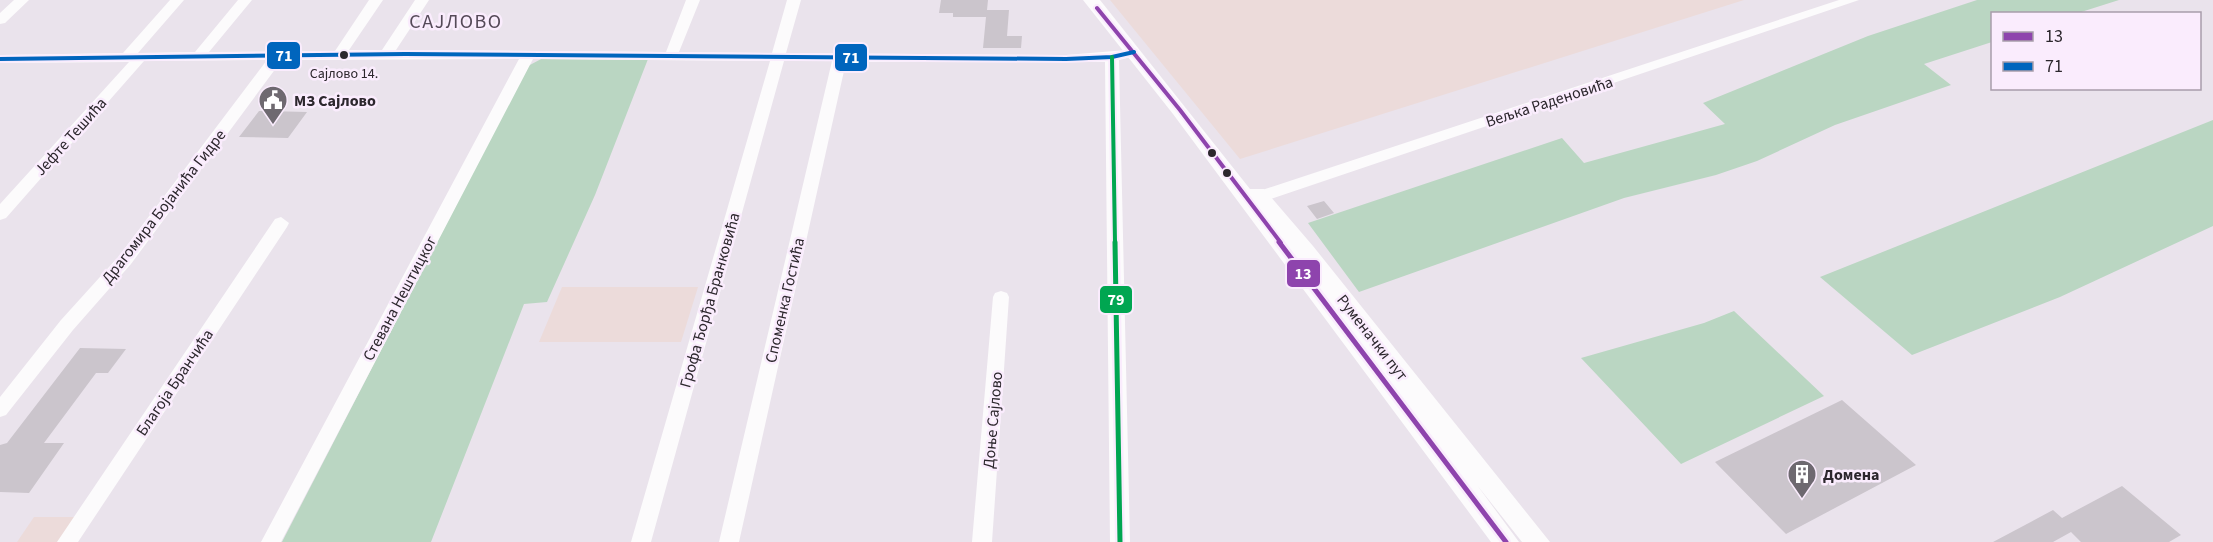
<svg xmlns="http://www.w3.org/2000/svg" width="2213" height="542" font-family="'Source Sans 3',sans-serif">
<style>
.industrial{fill:#ecdbda}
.green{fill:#bad6c2}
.building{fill:#cbc5cc}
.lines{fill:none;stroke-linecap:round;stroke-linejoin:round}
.minor{fill:#fcfbfc;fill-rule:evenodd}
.major{fill:#fcfbfc;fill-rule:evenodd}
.bus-1-far1-casing{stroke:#faecfd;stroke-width:8}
.bus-1-casing{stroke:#faecfd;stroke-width:10}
.bus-2-casing{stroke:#faecfd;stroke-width:8}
.bus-3-far1-casing{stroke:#faecfd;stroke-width:8}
.bus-3-casing{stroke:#faecfd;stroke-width:10}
.bus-1-far1{stroke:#8e44ad;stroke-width:4}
.bus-1{stroke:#8e44ad;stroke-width:5}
.bus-2{stroke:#0065bd;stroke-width:4}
.bus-3-far1{stroke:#00a651;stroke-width:4}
.bus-3{stroke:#00a651;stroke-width:5}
.bus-dot{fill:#2c272d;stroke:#faecfd;stroke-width:2}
.labels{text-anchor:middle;stroke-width:5;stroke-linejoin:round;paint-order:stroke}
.bus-label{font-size:14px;fill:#2c272d;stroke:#faecfd}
.poi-label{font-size:16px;font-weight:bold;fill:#2c272d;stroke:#faecfd;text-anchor:start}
.street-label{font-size:16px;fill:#2c272d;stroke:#faecfd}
.quarter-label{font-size:20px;letter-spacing:1.5px;fill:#554a58;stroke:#faecfd}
.line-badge{stroke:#faecfd;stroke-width:2}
.badge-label{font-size:16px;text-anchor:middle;font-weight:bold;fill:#fff}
</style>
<rect width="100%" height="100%" fill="#eae3ec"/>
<path class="industrial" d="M 1110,0 L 1744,0 L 1240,159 Z
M 562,287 L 698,287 L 681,342 L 539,342 Z
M 34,517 L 78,517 L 61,542 L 17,542 Z"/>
<path class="green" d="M 1977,0 L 2119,0 L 2078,13 L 1992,14 L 1992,42 L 1924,64 L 1951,85 L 1835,125 L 1757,161 L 1716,175 L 1624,198 L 1359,292 L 1308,223 L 1562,138 L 1584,163 L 1725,124 L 1703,103 L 1868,36 Z
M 543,58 L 648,59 L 595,195 L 547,302 L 524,304 L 431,542 L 282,542 L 528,66 Z
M 2213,120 L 2213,226 L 2060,297 L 1912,355 L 1820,277 Z
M 1734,311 L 1824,396 L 1681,464 L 1581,358 L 1704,323 Z"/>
<path class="building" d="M 941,0 L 988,0 L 987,10 L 1009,10 L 1007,36 L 1022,36 L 1021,48 L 983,48 L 986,17 L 953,17 L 953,13 L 939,13 Z
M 259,111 L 267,111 L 307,112 L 288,138 L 239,137 Z
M 1324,201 L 1334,213 L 1317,219 L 1307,206 Z
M 80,348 L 126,349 L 108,373 L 96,373 L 44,443 L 64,443 L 29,493 L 0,492 L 0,445 L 7,443 Z
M 1842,400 L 1916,465 L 1786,534 L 1715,462 Z
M 2122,486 L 2181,535 L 2169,542 L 2081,542 L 2071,532 L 2053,542 L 1993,542 L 2053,510 L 2062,518 Z"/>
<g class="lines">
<path class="minor" d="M 14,0 L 29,0 L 5,23 L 0,24 L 0,13 Z
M 170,0 L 184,0 L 138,53 L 195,52 L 238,0 L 252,0 L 209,52 L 335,51 L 369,0 L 383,0 L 349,50 L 382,50 L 415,0 L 429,0 L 396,50 L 666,52 L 686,0 L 700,0 L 679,52 L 772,53 L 787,0 L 801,0 L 786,53 L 1066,55 L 1139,49 L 1139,55 L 1119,60 L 1130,542 L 1110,542 L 1105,62 L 846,62 L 739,542 L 719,542 L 832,61 L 784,61 L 651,542 L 631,542 L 770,61 L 533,59 L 281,542 L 261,542 L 519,59 L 282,60 L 131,264 L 73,330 L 6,415 L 0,417 L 0,397 L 61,320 L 119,256 L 267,60 L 144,61 L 6,218 L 0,220 L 0,204 L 129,62 L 0,63 L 0,55 L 123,53 Z
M 1839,0 L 1859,0 L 1253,205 L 1247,206 L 1239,201 L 1241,197 Z
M 281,217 L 289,223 L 287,227 L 78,542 L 57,542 L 275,219 Z
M 1001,291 L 1007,293 L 1009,297 L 992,542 L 972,542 L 993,297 L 995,293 Z"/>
<path class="major" d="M 1083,0 L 1100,0 L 1250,189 L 1264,189 L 1313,246 L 1550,542 L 1522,542 L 1477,485 L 1519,542 L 1491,542 L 1173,114 Z"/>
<g class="bus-1-far1-casing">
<path id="bus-1-far1" d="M 1097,8 L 1180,110 L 1281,243"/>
</g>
<g class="bus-1-casing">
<path id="bus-1" d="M 1279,242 L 1506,542"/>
</g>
<g class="bus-2-casing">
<path id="bus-2" d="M 0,59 L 405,54 L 1066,59 L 1112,57 L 1134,52"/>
</g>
<g class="bus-3-far1-casing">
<path id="bus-3-far1" d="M 1112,57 L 1115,243"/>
</g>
<g class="bus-3-casing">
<path id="bus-3" d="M 1115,242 L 1120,542"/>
</g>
<use href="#bus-1-far1" class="bus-1-far1"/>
<use href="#bus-1" class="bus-1"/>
<use href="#bus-2" class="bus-2"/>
<use href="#bus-3-far1" class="bus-3-far1"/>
<use href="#bus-3" class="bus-3"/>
</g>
<defs>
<g id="civic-pin" transform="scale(1.5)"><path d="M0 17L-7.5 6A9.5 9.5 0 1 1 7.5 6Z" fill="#6e6970" stroke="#faecfd"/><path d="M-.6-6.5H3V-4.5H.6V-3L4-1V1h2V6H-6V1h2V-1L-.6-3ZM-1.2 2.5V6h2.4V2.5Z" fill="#fff"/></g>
<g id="building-pin" transform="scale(1.5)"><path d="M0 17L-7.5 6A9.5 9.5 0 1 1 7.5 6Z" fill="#6e6970" stroke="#faecfd"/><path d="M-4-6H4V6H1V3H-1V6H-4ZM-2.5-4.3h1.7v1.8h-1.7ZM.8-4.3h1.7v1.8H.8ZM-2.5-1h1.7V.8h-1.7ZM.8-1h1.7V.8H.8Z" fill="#fff"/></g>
</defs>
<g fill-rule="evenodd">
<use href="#civic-pin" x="273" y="100"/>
<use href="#building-pin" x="1802" y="474"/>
</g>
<g class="bus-dot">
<circle cx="344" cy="55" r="5"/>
<circle cx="1212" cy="153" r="5"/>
<circle cx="1227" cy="173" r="5"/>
</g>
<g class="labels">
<g class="bus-label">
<text x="344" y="78">Сајлово 14.</text>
</g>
<g class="poi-label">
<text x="294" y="106">МЗ Сајлово</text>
<text x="1823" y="480">Домена</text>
</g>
<g class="street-label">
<text transform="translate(1549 101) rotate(-18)" y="6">Вељка Раденовића</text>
<text transform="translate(70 136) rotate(-48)" y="6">Јефте Тешића</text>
<text transform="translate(163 206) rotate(-52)" y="6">Драгомира Бојанића Гидре</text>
<text transform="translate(399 298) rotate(-62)" y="6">Стевана Нештицког</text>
<text transform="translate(709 300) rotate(-74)" y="6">Грофа Ђорђа Бранковића</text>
<text transform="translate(784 300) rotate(-77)" y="6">Споменка Гостића</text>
<text transform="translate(1373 337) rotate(52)" y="6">Руменачки пут</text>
<text transform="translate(174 382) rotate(-56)" y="6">Благоја Бранчића</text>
<text transform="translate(992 420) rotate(-85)" y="6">Доње Сајлово</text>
</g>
<g class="quarter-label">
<text x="456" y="28">САЈЛОВО</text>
</g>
</g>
<g class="line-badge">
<rect x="266" y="41" width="35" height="29" rx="6" fill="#0065bd"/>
<rect x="834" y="43" width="34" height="29" rx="6" fill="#0065bd"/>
<rect x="1286" y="259" width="35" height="29" rx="6" fill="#8e44ad"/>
<rect x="1099" y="285" width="34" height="29" rx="6" fill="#00a651"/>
</g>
<g class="badge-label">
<text x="284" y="61">71</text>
<text x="851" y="63">71</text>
<text x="1303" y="279">13</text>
<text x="1116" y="305">79</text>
</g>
<rect x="1991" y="12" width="210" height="78" fill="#faecfd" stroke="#a89daa" stroke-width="1.5"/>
<rect x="2003" y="32" width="30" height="9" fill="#8e44ad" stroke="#a89daa" stroke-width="1.5"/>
<text x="2045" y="42" font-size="18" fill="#2c272d">13</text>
<rect x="2003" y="62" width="30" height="9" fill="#0065bd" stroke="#a89daa" stroke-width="1.5"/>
<text x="2045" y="72" font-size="18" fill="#2c272d">71</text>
</svg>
